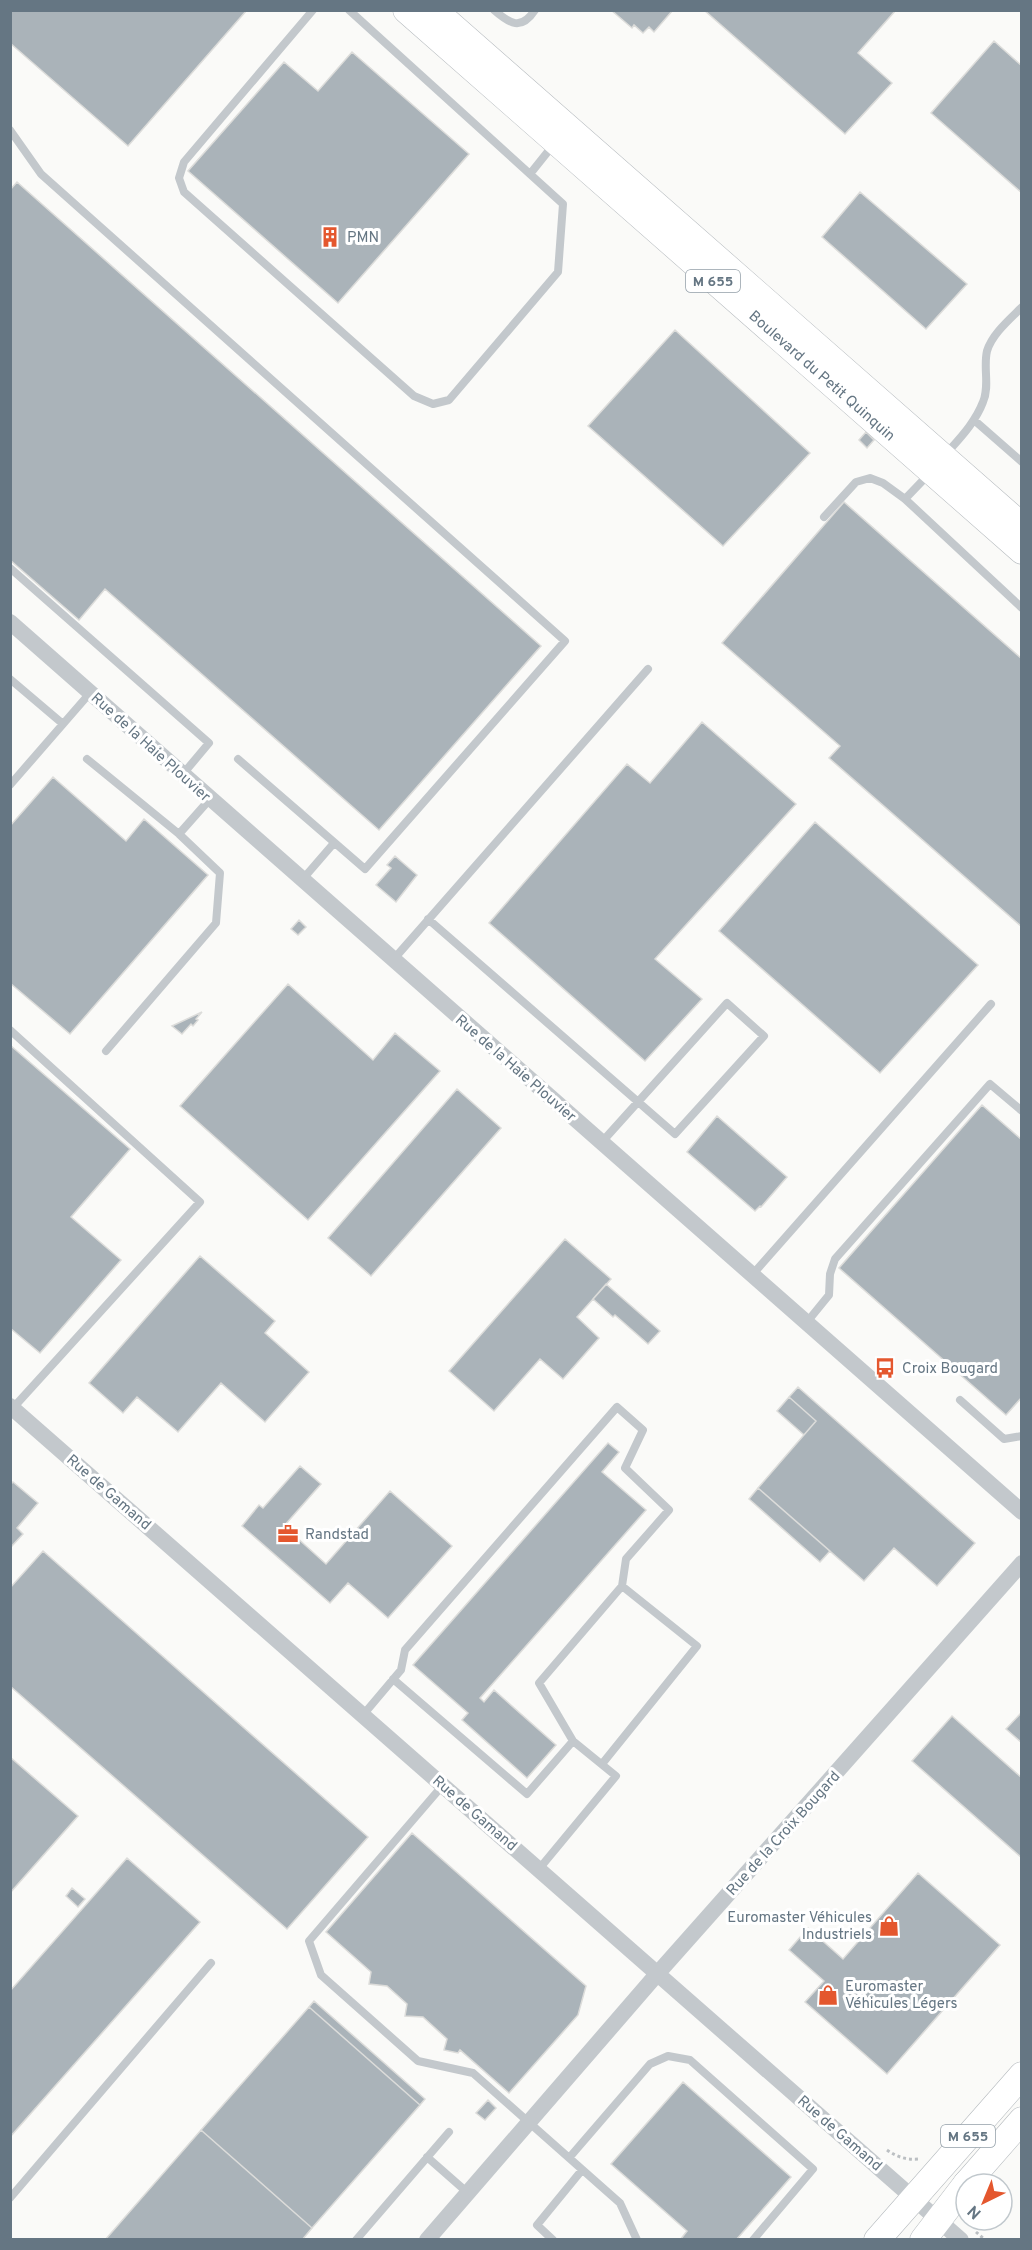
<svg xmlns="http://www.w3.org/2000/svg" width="1032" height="2250" font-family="Overpass,sans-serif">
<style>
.building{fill:#aab3b9;stroke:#dcdcda;stroke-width:1.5}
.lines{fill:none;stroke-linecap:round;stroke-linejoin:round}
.primary-casing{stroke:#b5babe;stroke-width:27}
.path{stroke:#bbbfc2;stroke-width:3;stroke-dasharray:3 3;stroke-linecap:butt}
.lane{stroke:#c3c8cc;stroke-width:8}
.street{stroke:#c3c8cc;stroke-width:16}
.primary{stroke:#fff;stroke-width:26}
.labels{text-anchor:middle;stroke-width:6;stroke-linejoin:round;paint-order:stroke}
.shield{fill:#fff;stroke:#939fa8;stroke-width:1.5}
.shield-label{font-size:14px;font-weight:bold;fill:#657683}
.poi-label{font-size:15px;fill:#657683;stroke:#fff;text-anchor:start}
.street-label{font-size:15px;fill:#657683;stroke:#fff}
</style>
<rect width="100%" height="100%" fill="#fafaf8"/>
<path class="building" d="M 10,10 L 247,10 L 128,146 L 10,43 Z
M 611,10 L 673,10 L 654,32 L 649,27 L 643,33 L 634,25 L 632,28 Z
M 704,10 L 896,10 L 858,53 L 892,83 L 845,134 Z
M 994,41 L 1022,66 L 1022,193 L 931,113 Z
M 352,52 L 469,154 L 338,303 L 188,171 L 284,62 L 318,91 Z
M 17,182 L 541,646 L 379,830 L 105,589 L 79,620 L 10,560 L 10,190 Z
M 860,192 L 967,284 L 926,329 L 822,237 Z
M 675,330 L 810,453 L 723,546 L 588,426 Z
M 866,432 L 874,440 L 867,448 L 859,440 Z
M 844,502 L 1022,659 L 1022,927 L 829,758 L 840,746 L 722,643 Z
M 702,722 L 796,804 L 655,959 L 702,999 L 645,1061 L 489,923 L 627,764 L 650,783 Z
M 53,777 L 126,841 L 144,819 L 208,875 L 70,1034 L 10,983 L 10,826 Z
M 815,822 L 978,965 L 880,1073 L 719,931 Z
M 395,856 L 417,875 L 396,902 L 376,885 L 391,868 L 387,865 Z
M 299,920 L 306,927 L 298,935 L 291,929 Z
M 288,984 L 373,1060 L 395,1033 L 440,1071 L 308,1220 L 180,1106 Z
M 202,1012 L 196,1019 L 198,1020 L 193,1026 L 191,1024 L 182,1034 L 172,1026 Z
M 10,1045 L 130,1149 L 71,1217 L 121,1260 L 40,1353 L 10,1328 Z
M 457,1089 L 501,1128 L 371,1276 L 328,1238 Z
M 982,1105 L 1022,1140 L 1022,1397 L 1006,1415 L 839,1268 Z
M 717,1116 L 787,1177 L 761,1207 L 760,1206 L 755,1211 L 687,1152 Z
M 565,1239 L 611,1279 L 577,1317 L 599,1338 L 563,1379 L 540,1359 L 494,1411 L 449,1371 Z
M 200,1256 L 275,1321 L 265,1333 L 309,1372 L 265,1422 L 221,1383 L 178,1432 L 137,1397 L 123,1413 L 89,1383 Z
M 606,1284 L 660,1331 L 648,1344 L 615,1315 L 613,1317 L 593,1299 Z
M 798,1387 L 975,1543 L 937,1586 L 894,1548 L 864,1581 L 758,1488 L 816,1421 L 789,1397 Z
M 789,1397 L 816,1421 L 804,1435 L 777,1411 Z
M 608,1443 L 619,1452 L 602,1472 L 646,1510 L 480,1698 L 484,1702 L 494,1690 L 556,1745 L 527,1778 L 462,1720 L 468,1713 L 413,1665 Z
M 300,1466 L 321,1484 L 284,1526 L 326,1564 L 390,1491 L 452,1546 L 388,1618 L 348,1583 L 330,1603 L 242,1526 L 259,1505 L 263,1508 Z
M 13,1482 L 38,1503 L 17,1528 L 23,1534 L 10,1548 L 10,1485 Z
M 758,1488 L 830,1551 L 820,1562 L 749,1499 Z
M 43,1551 L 368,1837 L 287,1929 L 10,1686 L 10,1588 Z
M 1022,1712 L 1022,1743 L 1006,1729 Z
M 952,1716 L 1022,1778 L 1022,1858 L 912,1761 Z
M 10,1757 L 78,1816 L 10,1893 Z
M 412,1833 L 586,1986 L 578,2015 L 509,2093 L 460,2050 L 458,2053 L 444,2050 L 447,2039 L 423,2017 L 405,2016 L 407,2004 L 387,1986 L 369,1984 L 371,1972 L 326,1932 Z
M 127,1858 L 200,1922 L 10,2137 L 10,1991 Z
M 918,1873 L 1000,1945 L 887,2074 L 805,2002 L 824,1981 L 789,1950 L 808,1928 L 843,1959 Z
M 72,1888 L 85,1899 L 78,1907 L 66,1896 Z
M 314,2001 L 425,2099 L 420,2105 L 309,2007 Z
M 309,2007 L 420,2105 L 312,2228 L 201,2130 Z
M 683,2082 L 791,2177 L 736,2240 L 680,2240 L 687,2231 L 611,2164 Z
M 488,2100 L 496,2108 L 485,2120 L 476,2113 Z
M 201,2130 L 312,2228 L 302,2240 L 105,2240 Z"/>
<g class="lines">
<g class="primary-casing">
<g id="primary">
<path id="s1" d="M 406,10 L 1022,551"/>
<path d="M 434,10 L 1022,526"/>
<path d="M 966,2184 L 1022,2120"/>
<path d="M 877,2240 L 1022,2075"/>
<path d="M 923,2240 L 966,2184"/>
</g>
</g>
<path class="path" d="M 887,2150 C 897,2157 906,2160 919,2159
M 976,2232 L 985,2240"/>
<path class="lane" d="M 313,10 L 184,162 L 179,178 L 184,192 L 414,396 L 433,404 L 449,400 L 558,272 L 563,204 L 349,10
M 494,10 C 510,24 521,31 535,10
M 10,130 L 41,174 L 565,641 L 365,869 L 238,759
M 530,174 L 554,144
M 974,420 L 1022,462
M 945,455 C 959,439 975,423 983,402 C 990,386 983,368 987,351 C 992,334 1010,319 1022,307
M 905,499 L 929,474
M 824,517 L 856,482 L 870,478 L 883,483 L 905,499 L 1022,608
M 10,568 L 209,743 L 183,774
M 10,679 L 63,724
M 87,759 L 179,834 L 220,873 L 216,923 L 106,1051
M 10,785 L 90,693
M 179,834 L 210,799
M 302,880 L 334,843
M 428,919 L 675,1134 L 764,1036 L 727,1003 L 601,1143
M 393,960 L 648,669
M 10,1030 L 200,1202 L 13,1408
M 753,1274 L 991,1004
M 807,1322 L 829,1295 L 830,1274 L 835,1259 L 990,1084 L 1022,1111
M 960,1400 L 1004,1439 L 1022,1436
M 393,1679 L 527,1794 L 573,1741
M 363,1715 L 401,1670 L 405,1650 L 617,1407 L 643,1430 L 625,1468 L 669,1510 L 626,1559 L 622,1586
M 443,1785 L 309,1941 L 321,1975 L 418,2061 L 473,2073 L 620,2203 L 637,2240
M 539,1869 L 616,1776 L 573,1741 L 539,1683 L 622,1586 L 697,1646 L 602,1764
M 427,2157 L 468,2193
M 569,2158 L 650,2064 L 668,2056 L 690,2060 L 813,2169 L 753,2240
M 10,2198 L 211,1963
M 356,2240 L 449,2132
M 553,2240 L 537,2225 L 582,2170"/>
<path class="street" d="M 10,622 L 1022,1512
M 10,1406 L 961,2240
M 427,2240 L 658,1973 L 1022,1563"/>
<use href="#primary" class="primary"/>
</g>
<defs>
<g id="building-bare" transform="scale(1.62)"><path d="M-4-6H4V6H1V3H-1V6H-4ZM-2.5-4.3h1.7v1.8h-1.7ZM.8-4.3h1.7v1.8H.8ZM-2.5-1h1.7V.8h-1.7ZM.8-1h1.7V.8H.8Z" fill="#e4572e" stroke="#fff" stroke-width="2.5" paint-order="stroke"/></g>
<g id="bus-bare" transform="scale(1.62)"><path d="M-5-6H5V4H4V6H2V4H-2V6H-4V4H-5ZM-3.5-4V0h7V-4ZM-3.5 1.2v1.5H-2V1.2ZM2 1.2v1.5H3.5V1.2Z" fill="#e4572e" stroke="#fff" stroke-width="2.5" paint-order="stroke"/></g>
<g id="office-bare" transform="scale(1.62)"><path d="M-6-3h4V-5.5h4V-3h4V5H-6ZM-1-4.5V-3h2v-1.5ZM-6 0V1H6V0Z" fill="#e4572e" stroke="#fff" stroke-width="2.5" paint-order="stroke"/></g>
<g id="shop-bare" transform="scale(1.62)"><path d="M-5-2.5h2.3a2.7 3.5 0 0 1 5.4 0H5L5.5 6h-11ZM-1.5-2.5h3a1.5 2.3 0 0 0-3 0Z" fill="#e4572e" stroke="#fff" stroke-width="2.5" paint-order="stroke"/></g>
</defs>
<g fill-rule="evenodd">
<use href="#building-bare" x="330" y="237"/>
<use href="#bus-bare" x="885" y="1368"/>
<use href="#office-bare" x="288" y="1534"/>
<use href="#shop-bare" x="889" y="1926"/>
<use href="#shop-bare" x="828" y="1995"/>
</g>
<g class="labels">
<g class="shield">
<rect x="686" y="270" width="54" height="22" rx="4.5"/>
<rect x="941" y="2125" width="54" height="22" rx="4.5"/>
</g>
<g class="shield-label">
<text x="713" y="286">M 655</text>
<text x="968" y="2141">M 655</text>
</g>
<g class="poi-label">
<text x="347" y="242">PMN</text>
<text x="902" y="1373">Croix Bougard</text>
<text x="305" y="1539">Randstad</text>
<text x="872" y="1922" text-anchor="end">Euromaster Véhicules<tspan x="872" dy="17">Industriels</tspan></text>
<text x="845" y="1991">Euromaster<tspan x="845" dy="17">Véhicules Légers</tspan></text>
</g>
<g class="street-label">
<text dy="5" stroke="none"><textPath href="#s1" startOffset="554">Boulevard du Petit Quinquin</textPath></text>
<text transform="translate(151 747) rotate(42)" y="5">Rue de la Haie Plouvier</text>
<text transform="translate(516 1068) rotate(41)" y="5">Rue de la Haie Plouvier</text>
<text transform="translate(109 1492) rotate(41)" y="5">Rue de Gamand</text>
<text transform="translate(475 1813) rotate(41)" y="5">Rue de Gamand</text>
<text transform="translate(783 1833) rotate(-48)" y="5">Rue de la Croix Bougard</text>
<text transform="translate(840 2133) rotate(41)" y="5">Rue de Gamand</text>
</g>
</g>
<rect width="1032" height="2250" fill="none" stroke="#657683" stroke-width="24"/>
<g transform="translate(984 2202) rotate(223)"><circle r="28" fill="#ffffff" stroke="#c1c8cd" stroke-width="1.5"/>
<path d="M0-4.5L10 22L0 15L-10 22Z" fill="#e4572e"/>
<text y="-9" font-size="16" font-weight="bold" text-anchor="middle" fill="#657683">N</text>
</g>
</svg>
